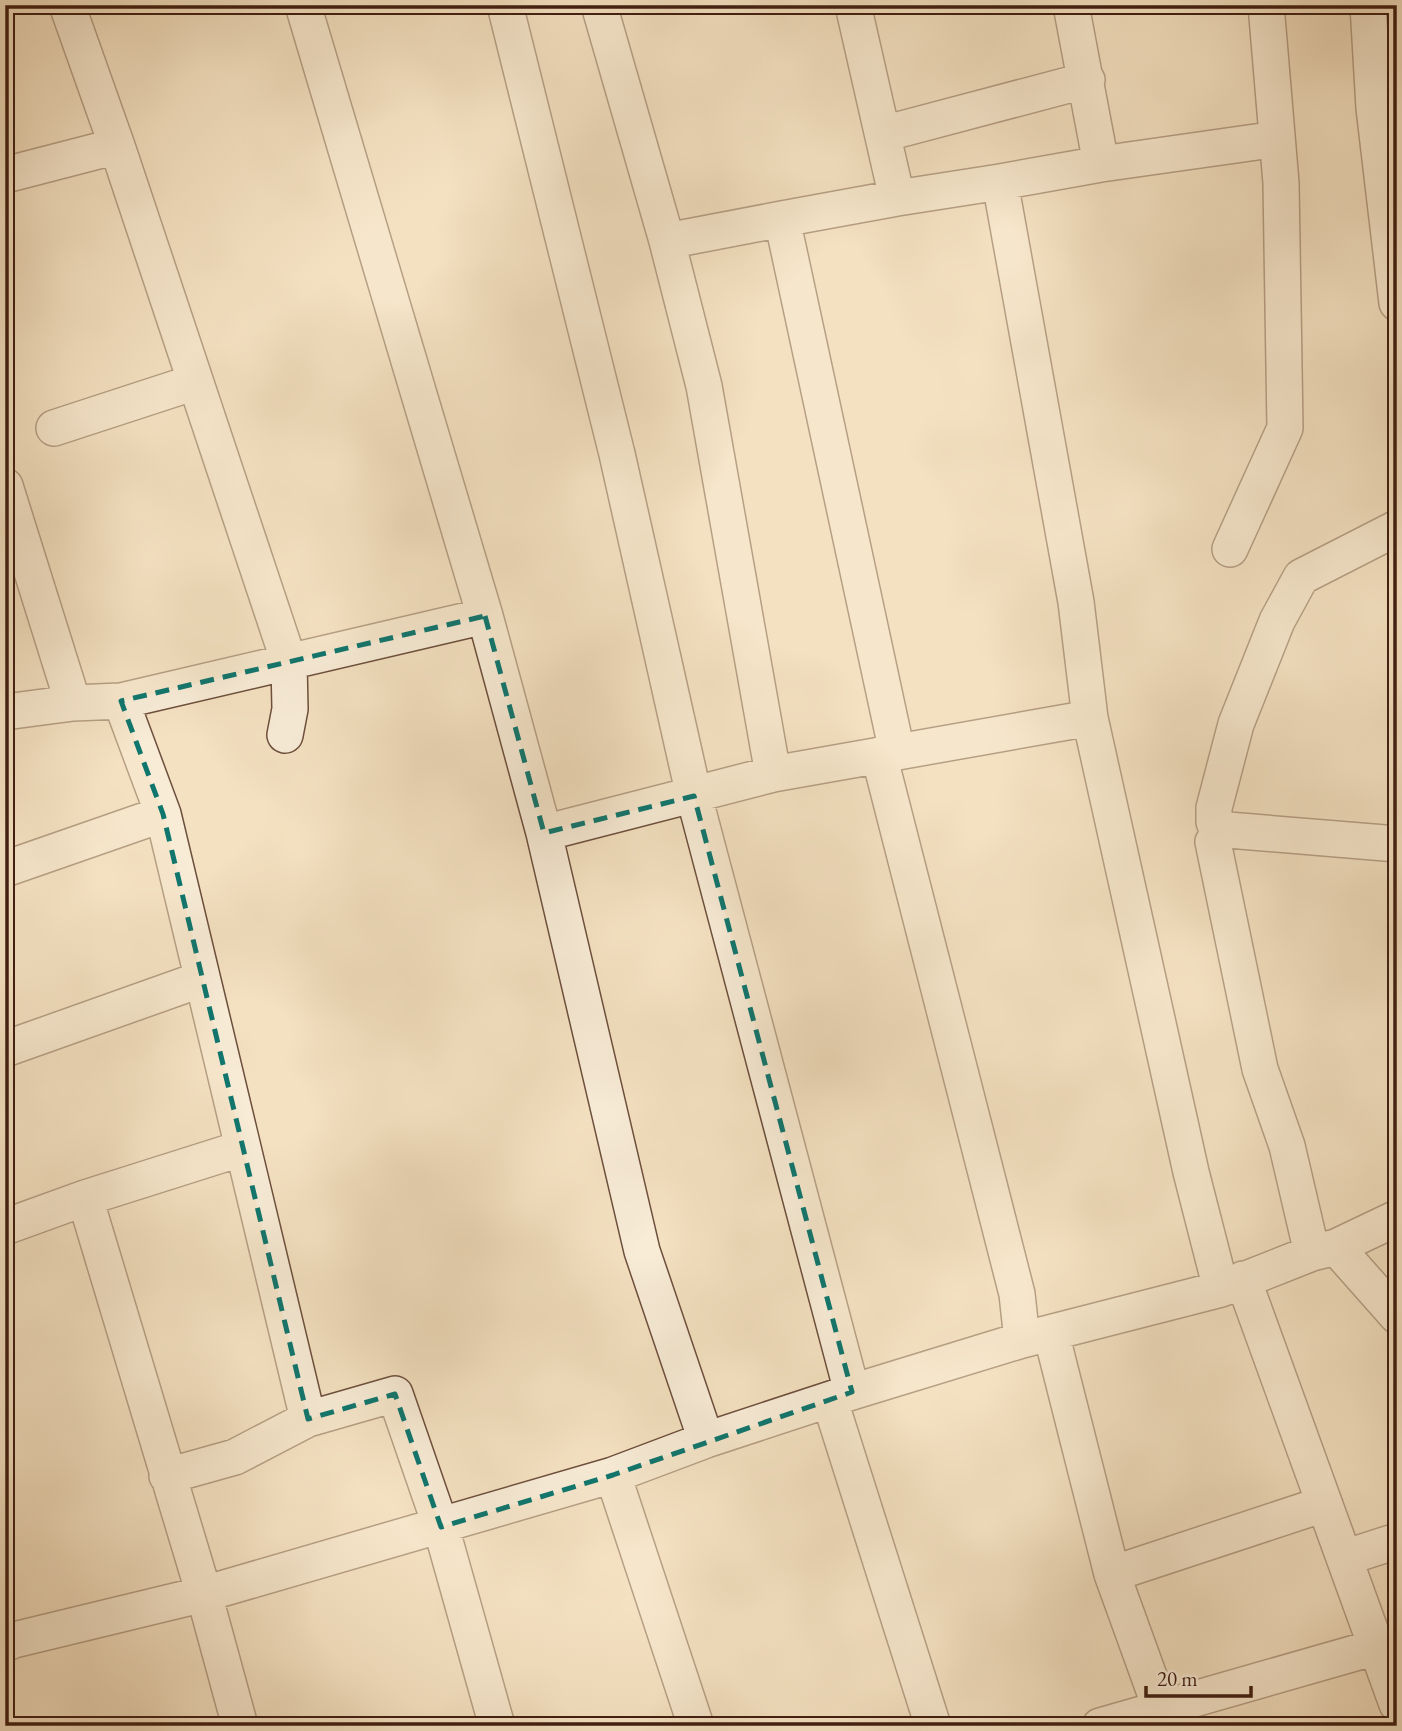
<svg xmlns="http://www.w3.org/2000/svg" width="1402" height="1731" font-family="'EB Garamond',serif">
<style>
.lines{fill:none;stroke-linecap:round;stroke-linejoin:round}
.minor-casing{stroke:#6d4f3d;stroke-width:38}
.minor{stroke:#f8ecd7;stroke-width:35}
.marked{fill:none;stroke:#0f766e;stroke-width:5;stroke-dasharray:14 9;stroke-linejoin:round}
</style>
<rect width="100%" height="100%" fill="#f4e1c1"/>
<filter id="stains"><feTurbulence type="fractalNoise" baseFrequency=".00286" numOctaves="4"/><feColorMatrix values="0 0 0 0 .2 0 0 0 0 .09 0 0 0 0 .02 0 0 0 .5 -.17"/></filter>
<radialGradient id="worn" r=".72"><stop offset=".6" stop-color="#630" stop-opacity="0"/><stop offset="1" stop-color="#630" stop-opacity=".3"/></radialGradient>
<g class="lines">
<g class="minor-casing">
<path id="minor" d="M 67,5 L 117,146 L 289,662 L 290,709 L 285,735
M 303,5 L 485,616 L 544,833
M 505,5 L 617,454 L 694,796 L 852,1392
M 599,5 L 667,241 L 704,386 L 773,774
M 853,5 L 897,198 L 1000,182
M 1071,5 L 1101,164 L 1277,139
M 1368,5 L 1374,108 L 1397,303
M 883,134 L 1087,80
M 1101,164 L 1000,182 L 1076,602 L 1090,718 L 1191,1172 L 1221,1289
M 5,175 L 117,146
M 897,198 L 782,219 L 897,752
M 667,241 L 782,219
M 54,428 L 195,382
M 5,486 L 73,703
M 1230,549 L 1285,428 L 1281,183 L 1266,5
M 121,701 L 485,616
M 5,712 L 73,703 L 121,701 L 163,814 L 308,1419
M 879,755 L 1017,1294 L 1022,1340
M 1219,834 L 1214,822 L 1214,808 L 1236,724 L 1277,621 L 1301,577 L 1397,528
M 5,869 L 163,814
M 5,1049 L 202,979
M 85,1198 L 204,1594 L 240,1726
M 5,1227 L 85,1198 L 243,1148
M 1336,1247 L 1397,1316
M 1312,1253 L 1287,1146 L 1260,1069 L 1213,842 L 1219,834 L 1228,830 L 1397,844
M 1243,1279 L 1397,1704
M 1051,1333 L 1112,1574 L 1324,1504
M 830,1401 L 933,1726
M 706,1440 L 642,1251 L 544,833 L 773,774 L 1090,718
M 613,1475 L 696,1726
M 167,1476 L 235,1457 L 308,1419 L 395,1394 L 441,1527 L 497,1726
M 1344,1558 L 1397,1541
M 1112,1574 L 1167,1726
M 5,1644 L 14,1640 L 204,1594 L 613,1475 L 706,1440 L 852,1392 L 1022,1340 L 1221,1289 L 1312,1253 L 1336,1247 L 1397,1218
M 1100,1726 L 1376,1647"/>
</g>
<use href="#minor" class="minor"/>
</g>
<path d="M0 0H1402V1731H0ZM 485,616 L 544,833 L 694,796 L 852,1392 L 613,1475 L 441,1527 L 395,1394 L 308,1419 L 163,814 L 121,701 Z" fill="#f4e1c1" fill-opacity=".55" fill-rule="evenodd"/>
<path class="marked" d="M 485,616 L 544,833 L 694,796 L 852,1392 L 613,1475 L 441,1527 L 395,1394 L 308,1419 L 163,814 L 121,701 Z"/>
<rect width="1402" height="1731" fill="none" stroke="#f4e1c1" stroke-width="28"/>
<rect x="7" y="7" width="1388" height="1717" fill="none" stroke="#401e11" stroke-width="3.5"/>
<rect x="14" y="14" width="1374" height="1703" fill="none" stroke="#401e11" stroke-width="2"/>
<path d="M1146 1686v10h105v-10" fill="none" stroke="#401e11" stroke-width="3.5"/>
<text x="1157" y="1686" font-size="21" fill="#401e11" stroke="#f8ecd7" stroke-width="5" paint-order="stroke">20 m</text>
<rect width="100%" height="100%" filter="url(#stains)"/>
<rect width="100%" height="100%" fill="url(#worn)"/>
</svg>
